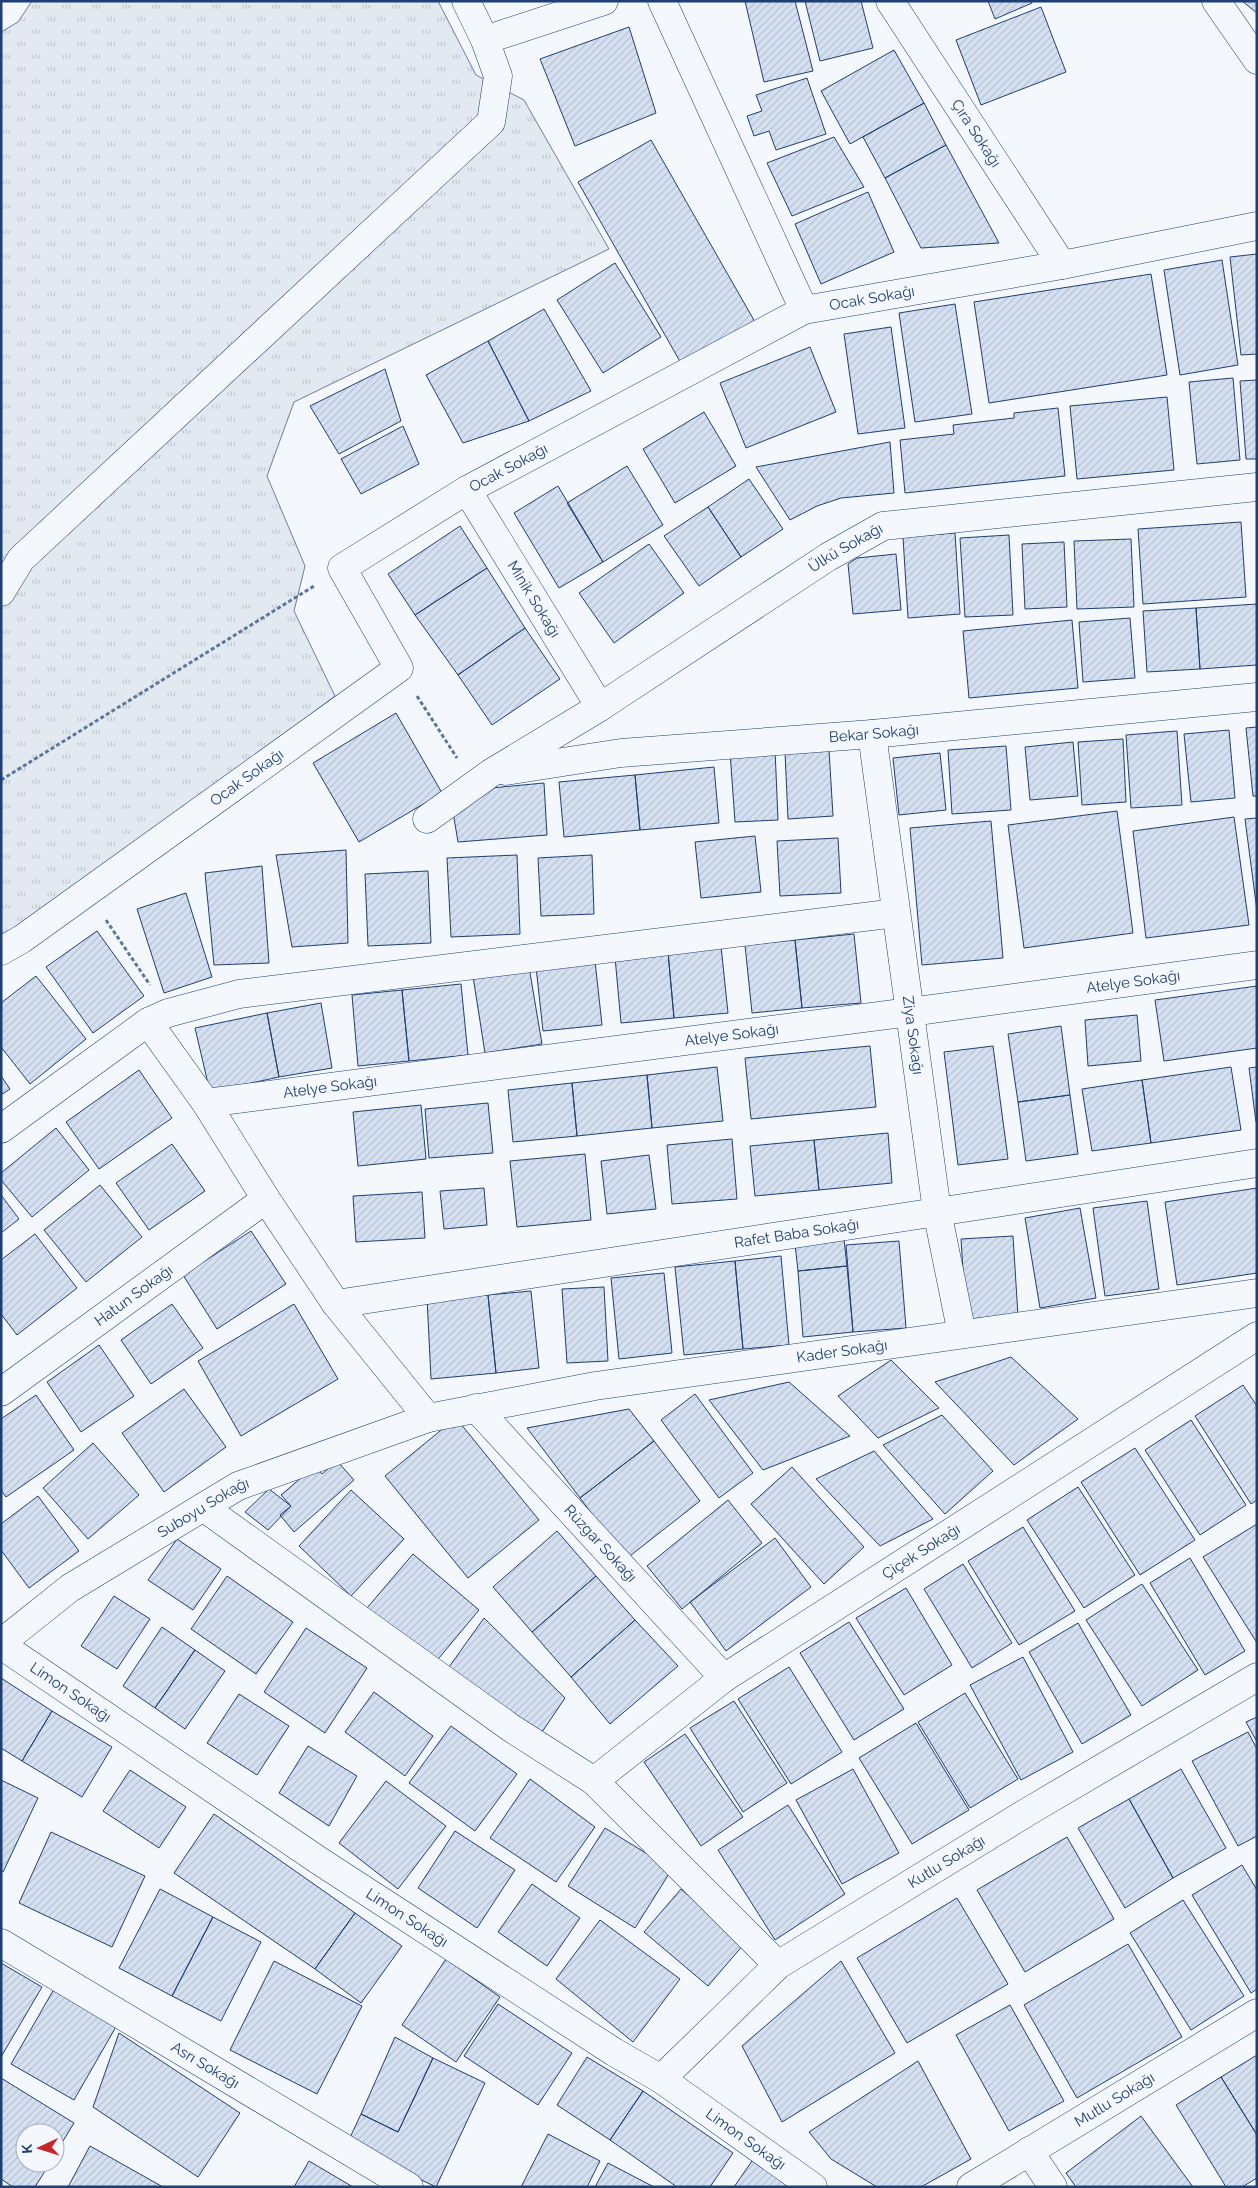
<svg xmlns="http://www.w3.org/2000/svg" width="1258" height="2188" font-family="Raleway,sans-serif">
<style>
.park{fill:url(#park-tufts);stroke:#687fa3}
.building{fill:url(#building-hatch);stroke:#1d3f73}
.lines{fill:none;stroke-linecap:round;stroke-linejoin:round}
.minor-casing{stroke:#1d3f73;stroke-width:29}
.major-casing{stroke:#1d3f73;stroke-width:29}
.path{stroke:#5e769c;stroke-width:3;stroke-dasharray:4 2.5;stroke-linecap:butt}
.minor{stroke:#f4f7fb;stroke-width:28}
.major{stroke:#f4f7fb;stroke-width:28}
.labels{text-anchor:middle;stroke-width:4;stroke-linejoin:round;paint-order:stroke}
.street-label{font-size:15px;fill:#1d3f73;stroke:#f4f7fb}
</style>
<defs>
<pattern id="park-tufts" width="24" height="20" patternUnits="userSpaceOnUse" patternTransform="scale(1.25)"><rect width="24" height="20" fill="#e3e9f0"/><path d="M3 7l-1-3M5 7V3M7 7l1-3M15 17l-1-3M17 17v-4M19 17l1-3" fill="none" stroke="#c2c9d1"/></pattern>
<pattern id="building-hatch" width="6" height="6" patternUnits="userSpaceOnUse" patternTransform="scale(1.25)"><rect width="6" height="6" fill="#d5e0f0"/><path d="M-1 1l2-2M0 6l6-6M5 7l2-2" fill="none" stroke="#b6c1d1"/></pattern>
</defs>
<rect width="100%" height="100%" fill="#f4f7fb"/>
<path class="park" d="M 32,1 L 438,1 L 476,75 L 524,100 L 609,249 L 294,402 L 267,476 L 305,566 L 294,611 L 335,696 L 1,949 L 1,32 L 18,22 Z"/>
<path class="building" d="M 745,1 L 795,1 L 813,71 L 764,82 Z
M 805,1 L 861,1 L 873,48 L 820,61 Z
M 988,1 L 1031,1 L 1032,3 L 995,19 Z
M 1242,1 L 1257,1 L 1257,13 Z
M 1041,7 L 1066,72 L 981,105 L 956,40 Z
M 629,27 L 656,113 L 575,146 L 540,59 Z
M 894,50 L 924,103 L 850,144 L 821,91 Z
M 807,78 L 826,134 L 776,150 L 769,131 L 754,136 L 747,116 L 762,111 L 756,95 Z
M 924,103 L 946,145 L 885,178 L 863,137 Z
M 834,137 L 864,187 L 792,216 L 767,163 Z
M 651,140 L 755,322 L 682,365 L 578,182 Z
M 946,145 L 999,243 L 921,248 L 885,178 Z
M 868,192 L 894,252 L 821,284 L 795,224 Z
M 1257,254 L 1257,354 L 1241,355 L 1230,257 Z
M 1222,260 L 1238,365 L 1180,375 L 1164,270 Z
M 615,263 L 661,337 L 603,373 L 557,300 Z
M 1151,274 L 1167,375 L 989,403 L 974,302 Z
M 955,304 L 972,414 L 915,422 L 899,313 Z
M 544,309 L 591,391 L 529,421 L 488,341 Z
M 891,327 L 905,428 L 858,434 L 844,334 Z
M 488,341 L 529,421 L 463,443 L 426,375 Z
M 810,347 L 836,412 L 746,448 L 720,383 Z
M 385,369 L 401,421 L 339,454 L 310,406 Z
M 1233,378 L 1240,460 L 1197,464 L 1189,382 Z
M 1257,380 L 1257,459 L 1246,459 L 1240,381 Z
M 1167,397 L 1174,470 L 1077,479 L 1070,406 Z
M 1058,408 L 1065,476 L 905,493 L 900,440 L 954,434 L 953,425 L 1014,418 L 1014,413 Z
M 704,412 L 736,466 L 675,503 L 643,449 Z
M 403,426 L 419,464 L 361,494 L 341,459 Z
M 890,442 L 894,493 L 841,498 L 817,506 L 790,520 L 756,467 Z
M 627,466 L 663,525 L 603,562 L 567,503 Z
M 749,479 L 783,529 L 741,557 L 708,507 Z
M 558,486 L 603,562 L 559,588 L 514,513 Z
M 708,507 L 741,557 L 699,586 L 664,536 Z
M 1241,522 L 1246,597 L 1143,604 L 1138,529 Z
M 460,526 L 487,568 L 415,615 L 388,574 Z
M 955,533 L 960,614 L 908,618 L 903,537 Z
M 1009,535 L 1013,615 L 965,617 L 960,538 Z
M 1131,539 L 1134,607 L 1077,609 L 1074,541 Z
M 1064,542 L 1067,607 L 1025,609 L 1022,544 Z
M 649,544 L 684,593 L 614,643 L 579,593 Z
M 896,554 L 901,610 L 853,614 L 848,564 L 857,558 Z
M 487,568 L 525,628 L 458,675 L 415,615 Z
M 1257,604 L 1257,665 L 1200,669 L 1196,608 Z
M 1196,608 L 1200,669 L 1147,672 L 1143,611 Z
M 1130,618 L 1135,678 L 1083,682 L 1079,622 Z
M 1072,620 L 1078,688 L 969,698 L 963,631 Z
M 525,628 L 560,679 L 492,725 L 458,675 Z
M 396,713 L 442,793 L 359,842 L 313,763 Z
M 1257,727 L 1257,796 L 1253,796 L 1246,728 Z
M 1229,730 L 1235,798 L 1191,802 L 1184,734 Z
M 1177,731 L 1182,805 L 1131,808 L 1126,735 Z
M 1123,739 L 1126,802 L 1082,805 L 1078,742 Z
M 1073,742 L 1078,796 L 1030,800 L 1025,747 Z
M 1006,746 L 1011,810 L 952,814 L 948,750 Z
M 775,749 L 778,820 L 735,822 L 730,752 Z
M 829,750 L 833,816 L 788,819 L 785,752 Z
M 940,753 L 946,810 L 899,815 L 893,758 Z
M 714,767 L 719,823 L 640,830 L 635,775 Z
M 635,775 L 640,830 L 564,837 L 559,782 Z
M 544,783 L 547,835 L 458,842 L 453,812 L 491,788 Z
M 1117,811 L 1133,933 L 1024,948 L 1008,825 Z
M 1234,817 L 1249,925 L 1146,938 L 1133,831 Z
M 1257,818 L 1257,911 L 1245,819 Z
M 991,821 L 1003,958 L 922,965 L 910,828 Z
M 755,836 L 761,892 L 701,898 L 695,842 Z
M 838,838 L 841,893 L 780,896 L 777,841 Z
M 346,850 L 348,943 L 292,947 L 276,855 Z
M 517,855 L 520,934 L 451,937 L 447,858 Z
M 592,855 L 594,914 L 541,916 L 538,858 Z
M 262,866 L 269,963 L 214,965 L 205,873 Z
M 428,871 L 431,943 L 368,946 L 365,874 Z
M 186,893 L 212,977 L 164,993 L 137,909 Z
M 97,931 L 144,996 L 93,1033 L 46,967 Z
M 854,934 L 861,1003 L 802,1008 L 795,940 Z
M 795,940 L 802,1008 L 752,1013 L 745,945 Z
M 721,946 L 728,1013 L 674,1018 L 668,952 Z
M 668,952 L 674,1018 L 621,1023 L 615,957 Z
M 528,961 L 542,1044 L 485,1053 L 472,970 Z
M 595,961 L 602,1025 L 543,1031 L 536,967 Z
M 36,976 L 86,1039 L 30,1084 L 1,1047 L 1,1003 Z
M 461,984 L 468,1055 L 409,1061 L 402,990 Z
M 1257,986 L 1257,1048 L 1164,1061 L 1155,1000 Z
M 402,990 L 409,1061 L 358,1066 L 352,995 Z
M 321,1003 L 332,1068 L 279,1077 L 267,1013 Z
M 267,1013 L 279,1077 L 210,1092 L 195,1028 Z
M 1137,1015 L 1141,1061 L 1088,1066 L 1085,1020 Z
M 1061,1026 L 1070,1095 L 1018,1102 L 1008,1034 Z
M 870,1046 L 876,1107 L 751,1119 L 745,1058 Z
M 993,1046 L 1008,1159 L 958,1165 L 944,1052 Z
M 717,1067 L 723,1121 L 652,1128 L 647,1075 Z
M 1231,1067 L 1241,1130 L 1151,1143 L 1142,1080 Z
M 1257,1067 L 1257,1122 L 1256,1122 L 1249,1068 Z
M 139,1070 L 172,1118 L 99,1169 L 66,1122 Z
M 647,1075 L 652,1128 L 577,1136 L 572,1083 Z
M 1,1076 L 10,1089 L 1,1095 Z
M 1142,1080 L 1151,1143 L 1092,1151 L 1082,1089 Z
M 572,1083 L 577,1136 L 513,1142 L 508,1090 Z
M 1070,1095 L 1078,1154 L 1026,1161 L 1018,1102 Z
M 488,1103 L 493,1153 L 429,1158 L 425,1109 Z
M 421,1105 L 426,1159 L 358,1166 L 353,1112 Z
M 56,1128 L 89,1170 L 32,1217 L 1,1180 L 1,1173 Z
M 888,1133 L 892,1183 L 819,1190 L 814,1140 Z
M 732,1139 L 737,1199 L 672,1204 L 667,1145 Z
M 814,1140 L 819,1190 L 755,1196 L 750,1146 Z
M 172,1144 L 205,1191 L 149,1230 L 116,1183 Z
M 585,1154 L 591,1220 L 517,1227 L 510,1161 Z
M 649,1155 L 656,1209 L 607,1214 L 601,1161 Z
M 100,1185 L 142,1237 L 86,1282 L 44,1230 Z
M 484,1188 L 487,1225 L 444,1229 L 440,1191 Z
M 1257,1188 L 1257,1273 L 1177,1285 L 1165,1202 Z
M 422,1192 L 425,1238 L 356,1242 L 353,1196 Z
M 1,1195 L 19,1219 L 1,1233 Z
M 1147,1201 L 1159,1289 L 1105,1296 L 1093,1208 Z
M 1080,1208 L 1096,1298 L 1040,1308 L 1025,1218 Z
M 251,1231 L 286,1284 L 217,1329 L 183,1275 Z
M 35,1234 L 77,1288 L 17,1335 L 1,1314 L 1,1260 Z
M 1013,1236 L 1018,1316 L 966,1319 L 961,1239 Z
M 844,1239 L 847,1266 L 798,1271 L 795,1244 Z
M 899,1241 L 906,1328 L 853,1332 L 846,1245 Z
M 781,1256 L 789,1345 L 743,1349 L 735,1261 Z
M 735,1261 L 743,1349 L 684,1355 L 675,1267 Z
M 847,1266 L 853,1332 L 803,1337 L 798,1271 Z
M 664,1273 L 672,1353 L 619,1359 L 611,1278 Z
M 604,1287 L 608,1361 L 567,1363 L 562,1289 Z
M 531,1291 L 539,1368 L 496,1373 L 488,1295 Z
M 488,1295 L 496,1373 L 431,1379 L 427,1298 Z
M 172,1304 L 203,1348 L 151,1384 L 121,1340 Z
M 294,1304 L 338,1379 L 241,1436 L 198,1361 Z
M 99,1345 L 134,1396 L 81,1432 L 47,1382 Z
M 1011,1357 L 1078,1419 L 1014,1465 L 935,1382 Z
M 891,1360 L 939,1408 L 878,1438 L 838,1396 Z
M 789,1382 L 850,1436 L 763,1470 L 709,1400 Z
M 1243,1385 L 1257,1406 L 1257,1500 L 1251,1504 L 1195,1416 Z
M 184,1389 L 226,1447 L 164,1492 L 122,1433 Z
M 695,1394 L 753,1473 L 719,1498 L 661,1420 Z
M 36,1395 L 74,1450 L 6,1497 L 1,1490 L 1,1419 Z
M 629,1409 L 654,1441 L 580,1498 L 527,1428 Z
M 942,1415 L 993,1471 L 945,1514 L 883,1445 Z
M 456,1418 L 539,1520 L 468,1578 L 385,1476 Z
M 1191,1420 L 1246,1505 L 1200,1535 L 1145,1450 Z
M 654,1441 L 700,1501 L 626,1559 L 580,1498 Z
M 93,1443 L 139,1495 L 88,1539 L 43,1488 Z
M 1135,1448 L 1195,1540 L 1140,1575 L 1081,1482 Z
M 874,1451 L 933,1519 L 880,1546 L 816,1479 Z
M 337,1461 L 354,1480 L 294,1532 L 280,1515 L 291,1506 L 281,1495 L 315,1466 L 322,1474 Z
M 792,1467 L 864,1547 L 824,1584 L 751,1504 Z
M 1078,1487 L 1135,1575 L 1084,1608 L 1027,1520 Z
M 269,1489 L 291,1506 L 268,1530 L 245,1512 Z
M 351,1490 L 404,1539 L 351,1596 L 299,1546 Z
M 38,1496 L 79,1551 L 29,1588 L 1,1550 L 1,1524 Z
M 728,1500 L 762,1543 L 682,1609 L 647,1566 Z
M 1257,1524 L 1257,1643 L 1203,1557 Z
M 1023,1527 L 1075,1611 L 1019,1645 L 968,1561 Z
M 557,1531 L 596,1576 L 532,1632 L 493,1587 Z
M 775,1538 L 811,1587 L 726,1651 L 690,1602 Z
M 177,1539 L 221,1569 L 193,1610 L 148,1580 Z
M 413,1554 L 479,1610 L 434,1664 L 367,1608 Z
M 1190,1558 L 1245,1651 L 1205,1675 L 1150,1583 Z
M 963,1564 L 1012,1643 L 972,1668 L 924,1589 Z
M 227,1576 L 293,1622 L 256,1674 L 191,1629 Z
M 596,1576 L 635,1620 L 571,1677 L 532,1632 Z
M 1142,1584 L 1198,1670 L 1142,1706 L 1086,1620 Z
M 906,1588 L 952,1665 L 904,1695 L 856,1618 Z
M 114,1596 L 150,1619 L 117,1669 L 81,1646 Z
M 484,1618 L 565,1698 L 538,1738 L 444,1674 Z
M 635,1620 L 678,1666 L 610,1724 L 571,1677 Z
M 849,1622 L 904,1709 L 854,1740 L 800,1653 Z
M 1078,1623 L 1131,1715 L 1082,1744 L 1029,1652 Z
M 162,1627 L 195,1650 L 155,1708 L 123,1686 Z
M 306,1628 L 367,1668 L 325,1733 L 264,1692 Z
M 195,1650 L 225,1671 L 185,1729 L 155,1708 Z
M 1023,1657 L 1073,1752 L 1021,1780 L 970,1685 Z
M 789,1667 L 842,1752 L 791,1784 L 738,1699 Z
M 1,1678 L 52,1711 L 22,1761 L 1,1748 Z
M 374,1692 L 433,1736 L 405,1776 L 345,1732 Z
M 965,1693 L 1018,1779 L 970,1808 L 918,1722 Z
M 239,1694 L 289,1726 L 257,1775 L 207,1743 Z
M 734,1701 L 787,1783 L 743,1812 L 690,1728 Z
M 52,1711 L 112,1747 L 82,1797 L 22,1761 Z
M 1257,1717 L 1257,1742 L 1246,1722 Z
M 916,1723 L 969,1810 L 912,1844 L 859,1758 Z
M 451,1726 L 517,1774 L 475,1831 L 409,1783 Z
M 1248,1732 L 1257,1749 L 1257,1836 L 1238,1846 L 1192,1761 Z
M 685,1734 L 743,1817 L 701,1846 L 644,1762 Z
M 308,1746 L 357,1776 L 329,1826 L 279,1793 Z
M 853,1769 L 899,1853 L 842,1884 L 796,1800 Z
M 1181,1769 L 1226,1848 L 1173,1878 L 1129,1799 Z
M 130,1770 L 186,1807 L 159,1848 L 103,1811 Z
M 530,1779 L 595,1827 L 556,1882 L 490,1838 Z
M 1,1780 L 38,1798 L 3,1872 L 1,1872 Z
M 386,1781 L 446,1826 L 398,1889 L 339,1843 Z
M 1129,1799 L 1173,1878 L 1125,1908 L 1078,1828 Z
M 788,1805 L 845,1894 L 775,1940 L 718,1850 Z
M 214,1814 L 355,1913 L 315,1969 L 174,1873 Z
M 605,1828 L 672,1869 L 635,1928 L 568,1886 Z
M 455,1831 L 515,1870 L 477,1928 L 418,1888 Z
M 51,1832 L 145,1876 L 112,1947 L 19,1903 Z
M 1067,1837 L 1114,1919 L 1025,1972 L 977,1890 Z
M 1242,1865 L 1257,1890 L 1257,1989 L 1251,1993 L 1192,1895 Z
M 532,1884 L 580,1918 L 547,1966 L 498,1932 Z
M 160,1889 L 213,1917 L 172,1996 L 119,1968 Z
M 681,1889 L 744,1944 L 708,1986 L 644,1932 Z
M 957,1898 L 1008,1984 L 907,2043 L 857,1958 Z
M 1183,1900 L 1244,1996 L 1191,2030 L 1130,1933 Z
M 355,1913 L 402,1946 L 361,2003 L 315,1969 Z
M 213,1917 L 261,1942 L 221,2021 L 172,1996 Z
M 600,1920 L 680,1979 L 633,2042 L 556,1979 Z
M 1128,1944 L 1182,2037 L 1077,2098 L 1024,2005 Z
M 446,1959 L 500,1997 L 456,2062 L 402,2025 Z
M 274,1961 L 362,2006 L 317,2094 L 230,2050 Z
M 841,1961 L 895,2053 L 782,2122 L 742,2046 Z
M 1,1963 L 42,1987 L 1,2057 Z
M 54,1989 L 117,2025 L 74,2100 L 11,2064 Z
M 498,2004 L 572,2053 L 538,2105 L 464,2056 Z
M 1010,2005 L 1064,2101 L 1009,2131 L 956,2035 Z
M 119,2033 L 240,2113 L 198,2177 L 93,2107 Z
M 395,2037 L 433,2058 L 398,2132 L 361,2114 Z
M 1257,2055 L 1257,2135 L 1221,2077 Z
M 587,2057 L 643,2091 L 610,2140 L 557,2105 Z
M 433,2058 L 485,2083 L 436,2187 L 347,2144 L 361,2114 L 398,2132 Z
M 918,2061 L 971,2159 L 921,2187 L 877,2187 L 831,2159 L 809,2132 Z
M 1221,2077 L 1257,2135 L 1257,2178 L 1242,2187 L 1226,2187 L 1176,2105 Z
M 1,2078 L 74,2123 L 55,2154 L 55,2133 L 25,2133 L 25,2163 L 50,2163 L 35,2187 L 13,2187 L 1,2179 Z
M 643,2091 L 733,2153 L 710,2187 L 677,2187 L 610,2140 Z
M 1141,2116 L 1193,2187 L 1076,2187 L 1066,2173 Z
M 548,2134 L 600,2161 L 587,2187 L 521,2187 Z
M 90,2146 L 163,2187 L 68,2187 Z
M 754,2158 L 794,2187 L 734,2187 Z
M 309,2161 L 353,2187 L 294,2187 Z
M 608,2163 L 654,2187 L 595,2187 Z"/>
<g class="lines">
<g class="minor-casing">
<g id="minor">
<path d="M 662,1 L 804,310"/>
<path id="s1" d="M 890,1 L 1062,265"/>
<path d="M 485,40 L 604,1"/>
<path id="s2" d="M 467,490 L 600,707"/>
<path d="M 1,592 L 21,559 L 491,122 L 498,76 L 485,40 L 466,1"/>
<path id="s3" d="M 872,734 L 937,1211 L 962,1334"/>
<path id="s4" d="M 505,771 L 621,753 L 872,734 L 1257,697"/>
<path id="s5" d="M 427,819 L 491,773 L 600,707 L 828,557 L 883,526 L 1257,487"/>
<path id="s6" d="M 1,951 L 22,939 L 399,668 L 342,568 L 467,490 L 804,310 L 1062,265 L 1257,226"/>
<path d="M 148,1022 L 206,1103 L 266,1199 L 336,1304 L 428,1418"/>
<path id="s7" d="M 206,1103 L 910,1012 L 1257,965"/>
<path d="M 1,1129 L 148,1022 L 168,1013 L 239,994 L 896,913"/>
<path id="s8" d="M 336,1304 L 1257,1163"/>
<path id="s9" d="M 1,1392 L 266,1199"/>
<path id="s10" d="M 476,1408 L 724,1678"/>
<path d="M 203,1507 L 511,1728 L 594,1781 L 778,1965"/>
<path id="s11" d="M 1,1643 L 70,1588 L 238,1486 L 428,1418 L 595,1386 L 1257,1293"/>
<path id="s12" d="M 1,1645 L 321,1862 L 614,2052 L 661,2079 L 813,2187"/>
<path id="s13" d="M 594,1781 L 724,1678 L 1257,1336"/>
<path id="s14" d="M 1,1943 L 409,2187"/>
<path id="s15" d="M 661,2079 L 778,1965 L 1029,1811 L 1257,1677"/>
<path d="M 1029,2151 L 1053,2187"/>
<path id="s16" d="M 971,2187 L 1257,2013"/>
</g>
</g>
<g class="major-casing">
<path id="major" d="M 1216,1 L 1257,60"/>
</g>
<path class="path" d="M 417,696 L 457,758
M 1,780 L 314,586
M 106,920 L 150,985"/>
<use href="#minor" class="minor"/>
<use href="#major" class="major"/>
</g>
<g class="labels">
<g class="street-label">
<text dy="5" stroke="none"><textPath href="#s1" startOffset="158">Çıra Sokağı</textPath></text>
<text dy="5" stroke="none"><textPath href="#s6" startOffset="1202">Ocak Sokağı</textPath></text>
<text dy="5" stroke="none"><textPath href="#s6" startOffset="798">Ocak Sokağı</textPath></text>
<text dy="5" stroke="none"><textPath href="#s5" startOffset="499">Ülkü Sokağı</textPath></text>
<text dy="5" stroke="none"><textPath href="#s2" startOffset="128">Minik Sokağı</textPath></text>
<text dy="5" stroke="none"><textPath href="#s4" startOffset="371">Bekar Sokağı</textPath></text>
<text dy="5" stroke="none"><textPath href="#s6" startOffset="301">Ocak Sokağı</textPath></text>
<text dy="5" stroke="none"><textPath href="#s7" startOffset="935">Atelye Sokağı</textPath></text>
<text dy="5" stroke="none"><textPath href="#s7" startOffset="530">Atelye Sokağı</textPath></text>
<text dy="5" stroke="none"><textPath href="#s3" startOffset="304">Ziya Sokağı</textPath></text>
<text dy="5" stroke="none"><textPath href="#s7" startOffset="125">Atelye Sokağı</textPath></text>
<text dy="5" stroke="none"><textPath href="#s8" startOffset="466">Rafet Baba Sokağı</textPath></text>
<text dy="5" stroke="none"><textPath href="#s9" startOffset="164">Hatun Sokağı</textPath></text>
<text dy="5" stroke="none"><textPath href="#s11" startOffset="906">Kader Sokağı</textPath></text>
<text dy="5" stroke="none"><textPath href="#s11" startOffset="244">Suboyu Sokağı</textPath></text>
<text dy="5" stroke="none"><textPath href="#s10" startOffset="184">Rüzgar Sokağı</textPath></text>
<text dy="5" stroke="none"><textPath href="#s13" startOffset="400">Çiçek Sokağı</textPath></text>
<text dy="5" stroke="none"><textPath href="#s12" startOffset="84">Limon Sokağı</textPath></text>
<text dy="5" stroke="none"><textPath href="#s15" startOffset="361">Kutlu Sokağı</textPath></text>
<text dy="5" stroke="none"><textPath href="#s12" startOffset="489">Limon Sokağı</textPath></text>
<text dy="5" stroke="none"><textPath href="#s14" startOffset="238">Asrı Sokağı</textPath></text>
<text dy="5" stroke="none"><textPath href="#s16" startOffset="168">Mutlu Sokağı</textPath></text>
<text dy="5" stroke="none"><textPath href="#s12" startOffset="894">Limon Sokağı</textPath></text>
</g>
</g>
<rect width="1258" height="2188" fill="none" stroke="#1d3f73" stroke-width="5"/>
<g transform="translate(40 2148) rotate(266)"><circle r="24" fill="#f4f7fb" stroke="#9eadc5"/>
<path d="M0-4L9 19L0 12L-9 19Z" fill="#c62828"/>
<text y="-8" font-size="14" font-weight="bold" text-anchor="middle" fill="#1d3f73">K</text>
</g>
</svg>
